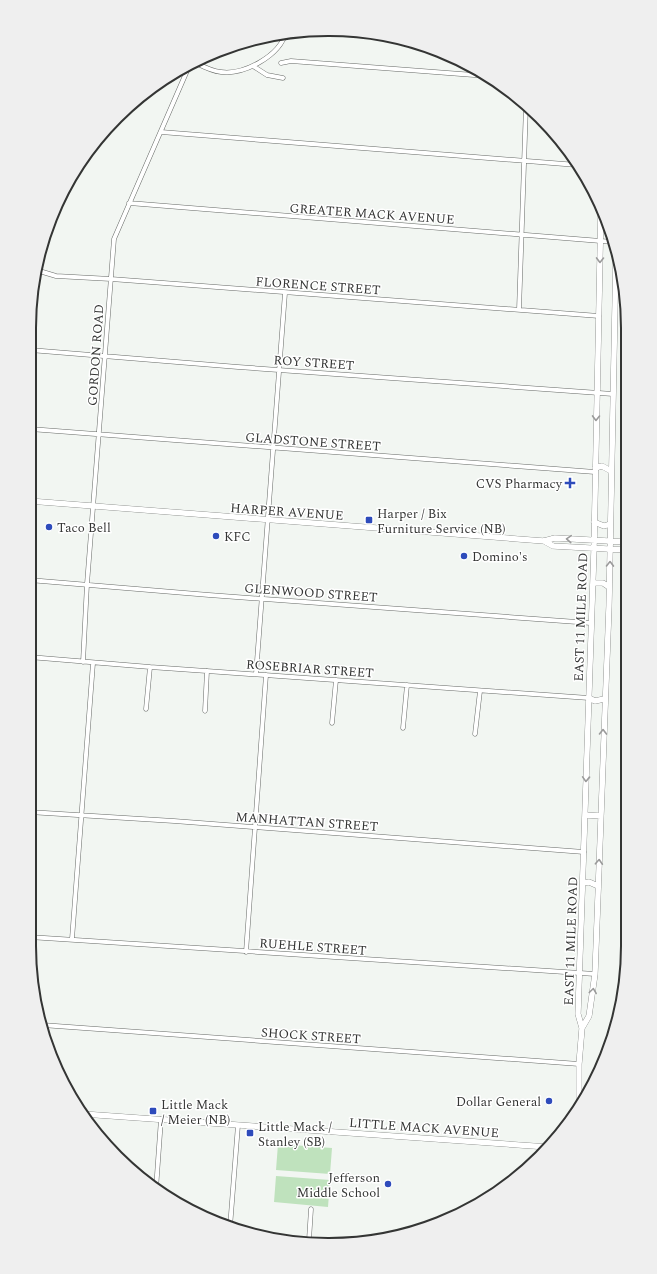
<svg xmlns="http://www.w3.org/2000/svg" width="657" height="1274" font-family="Spectral,serif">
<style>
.green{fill:#bfe2bd}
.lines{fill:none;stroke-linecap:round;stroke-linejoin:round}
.minor-casing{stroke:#676a67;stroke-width:5}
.secondary-casing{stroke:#676a67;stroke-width:6}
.minor{stroke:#fff;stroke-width:4}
.secondary{stroke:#fff;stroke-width:5.5}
.oneway{stroke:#9a9a9a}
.poi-dot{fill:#2e4bbb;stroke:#fff;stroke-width:1.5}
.labels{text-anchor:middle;stroke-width:3;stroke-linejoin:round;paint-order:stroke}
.street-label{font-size:13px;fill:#343534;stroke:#fff}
.poi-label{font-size:13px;fill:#343534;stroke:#fff;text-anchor:start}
.rim{fill:none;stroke:#343534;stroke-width:2}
</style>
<rect width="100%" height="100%" fill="#f2f6f2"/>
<path class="green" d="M 623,674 L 627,674 L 627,786 L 621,775 L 620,766 Z
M 278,1144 L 332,1148 L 330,1174 L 276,1170 Z
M 276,1176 L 330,1180 L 328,1207 L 274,1202 Z"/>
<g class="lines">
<g class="minor-casing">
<path id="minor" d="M 194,62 C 202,66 211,71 221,72 C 244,75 280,56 286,32
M 281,63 L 291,61 L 487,76
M 253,66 L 267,75 L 283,78
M 161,132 L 577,165
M 129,203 L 613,242
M 36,270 L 56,276 L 111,279 L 599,316
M 519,310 L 526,106
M 30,350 L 238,367 L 613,394
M 30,429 L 595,472
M 29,580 L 209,595 L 591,623
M 29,657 L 150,667 L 589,698
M 83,662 L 87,584 L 114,239 L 190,64
M 256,674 L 285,293
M 146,709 L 150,667
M 205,711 L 207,671
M 332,723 L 336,680
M 403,728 L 407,685
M 475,734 L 480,691
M 29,812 L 174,821 L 584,852
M 29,937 L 595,974
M 72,939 L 93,663
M 246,952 L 266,675
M 42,1025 L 579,1064
M 156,1189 L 161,1119
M 230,1227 L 238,1125
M 309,1240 L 311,1209"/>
</g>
<g class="secondary-casing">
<path id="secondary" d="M 595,468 L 602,466 L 611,471
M 29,501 L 544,541 L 555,538 L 626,542
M 594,522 L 604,526 L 610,524
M 544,541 L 553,546 L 626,550
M 593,583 L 603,583 L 609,587
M 589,698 L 595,701 L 604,699
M 585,815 L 601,816
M 583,883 L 589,882 L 598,886
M 582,1028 L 589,1016 L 595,974 L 609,606 L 616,255
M 579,1104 L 579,1064 L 582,1028 L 578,1014 L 594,549 L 601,207
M 83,1114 L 548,1147"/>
</g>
<use href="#minor" class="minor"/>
<use href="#secondary" class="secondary"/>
</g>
<defs><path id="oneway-chevron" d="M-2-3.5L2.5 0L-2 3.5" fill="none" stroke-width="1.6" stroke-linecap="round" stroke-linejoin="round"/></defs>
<g class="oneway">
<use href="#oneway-chevron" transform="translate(600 260) rotate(91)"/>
<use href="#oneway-chevron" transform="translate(596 418) rotate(91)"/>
<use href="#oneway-chevron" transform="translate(569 539) rotate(-176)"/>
<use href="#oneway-chevron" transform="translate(610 564) rotate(-89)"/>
<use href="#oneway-chevron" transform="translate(603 732) rotate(-89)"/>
<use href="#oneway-chevron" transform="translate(586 779) rotate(92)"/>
<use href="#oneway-chevron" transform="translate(599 862) rotate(-87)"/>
<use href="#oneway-chevron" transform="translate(593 991) rotate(-82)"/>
</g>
<g class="poi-dot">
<path d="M568 477h4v4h4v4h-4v4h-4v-4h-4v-4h4z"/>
<rect x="365" y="516" width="8" height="8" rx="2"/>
<circle cx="49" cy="527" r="4"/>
<circle cx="216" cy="536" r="4"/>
<circle cx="464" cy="556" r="4"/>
<circle cx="549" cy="1101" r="4"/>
<rect x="149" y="1107" width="8" height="8" rx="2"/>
<rect x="246" y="1129" width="8" height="8" rx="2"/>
<circle cx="388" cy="1184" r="4"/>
</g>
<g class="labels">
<g class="street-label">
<text transform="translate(372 213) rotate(4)" y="5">GREATER MACK AVENUE</text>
<text transform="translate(318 285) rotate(4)" y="5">FLORENCE STREET</text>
<text transform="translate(95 355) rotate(-86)" y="5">GORDON ROAD</text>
<text transform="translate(314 362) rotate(4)" y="5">ROY STREET</text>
<text transform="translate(313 441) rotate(4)" y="5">GLADSTONE STREET</text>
<text transform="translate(287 511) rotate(4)" y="5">HARPER AVENUE</text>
<text transform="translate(311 592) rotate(4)" y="5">GLENWOOD STREET</text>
<text transform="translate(580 617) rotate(-88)" y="5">EAST 11 MILE ROAD</text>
<text transform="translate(310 668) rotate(4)" y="5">ROSEBRIAR STREET</text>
<text transform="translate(307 821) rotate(4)" y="5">MANHATTAN STREET</text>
<text transform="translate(570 941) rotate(-88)" y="5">EAST 11 MILE ROAD</text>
<text transform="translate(313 946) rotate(4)" y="5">RUEHLE STREET</text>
<text transform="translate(311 1035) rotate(4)" y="5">SHOCK STREET</text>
<text transform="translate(424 1127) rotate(4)" y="5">LITTLE MACK AVENUE</text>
</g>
<g class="poi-label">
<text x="562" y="488" text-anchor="end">CVS Pharmacy</text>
<text x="377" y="518">Harper / Bix<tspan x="377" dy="15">Furniture Service (NB)</tspan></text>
<text x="57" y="532">Taco Bell</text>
<text x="224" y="541">KFC</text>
<text x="472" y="561">Domino's</text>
<text x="541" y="1106" text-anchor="end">Dollar General</text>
<text x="161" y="1109">Little Mack<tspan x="161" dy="15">/ Meier (NB)</tspan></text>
<text x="258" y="1131">Little Mack /<tspan x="258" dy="15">Stanley (SB)</tspan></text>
<text x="380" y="1182" text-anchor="end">Jefferson<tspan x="380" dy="15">Middle School</tspan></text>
</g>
</g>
<path d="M0 0H657V1274H0ZM328 36H329A292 292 0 0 1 621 328V946A292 292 0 0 1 329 1238H328A292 292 0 0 1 36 946V328A292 292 0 0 1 328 36Z" fill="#efefef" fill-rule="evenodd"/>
<path class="rim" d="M328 36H329A292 292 0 0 1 621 328V946A292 292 0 0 1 329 1238H328A292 292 0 0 1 36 946V328A292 292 0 0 1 328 36Z"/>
</svg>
